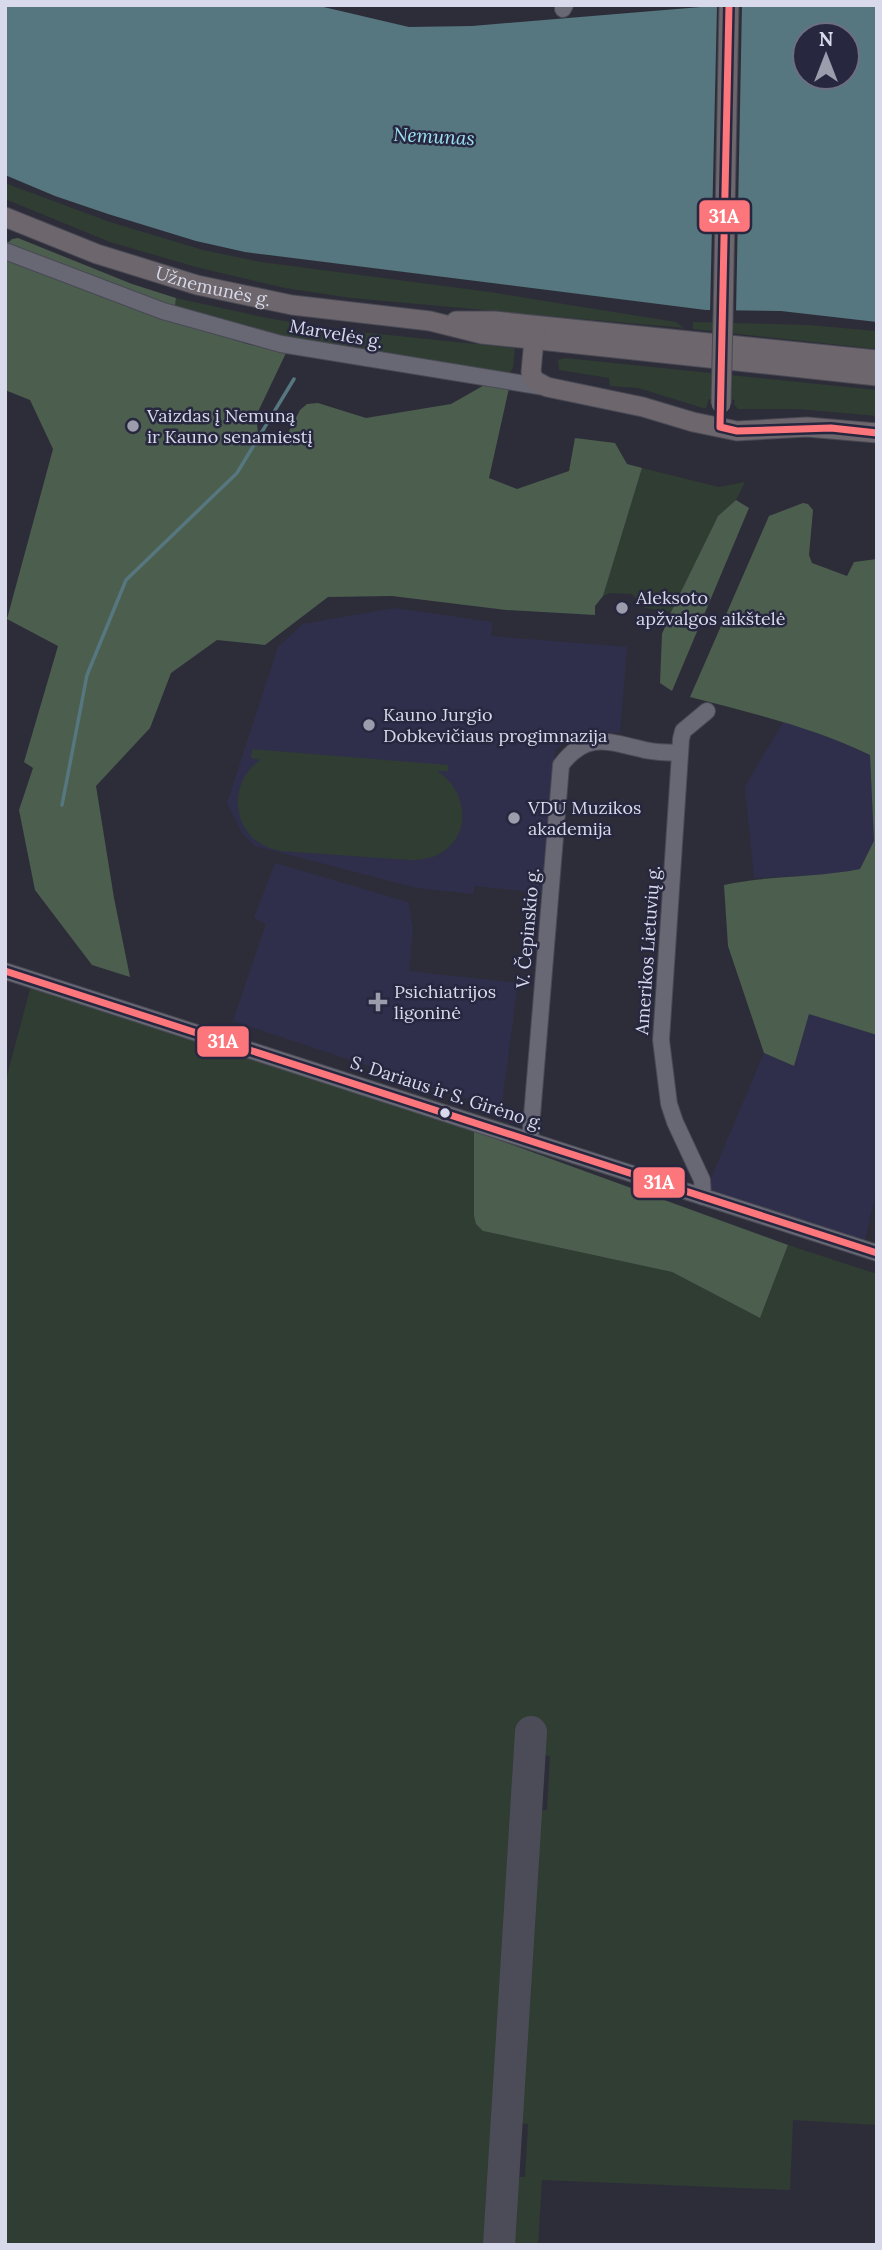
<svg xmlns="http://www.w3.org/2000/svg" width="882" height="2250" font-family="Lora,serif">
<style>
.built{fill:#2f2f4c}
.green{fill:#303d32}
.forest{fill:#4c5e4d}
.water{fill:#56777f;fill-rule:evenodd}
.pier{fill:#2d2d3a}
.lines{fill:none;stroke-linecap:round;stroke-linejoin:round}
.stream{stroke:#56777f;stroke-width:3.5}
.taxiway{stroke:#4c4c58;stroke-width:32}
.minor-casing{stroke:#494955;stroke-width:18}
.major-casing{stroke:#494955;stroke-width:21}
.minor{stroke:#676873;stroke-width:16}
.major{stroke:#6d666c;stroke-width:19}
.major-bridge-casing{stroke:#494955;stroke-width:21;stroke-linecap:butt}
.major-bridge{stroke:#6d666c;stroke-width:19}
.bus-1-casing{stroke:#272740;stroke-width:12}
.bus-1{stroke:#fc767b;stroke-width:7}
.poi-dot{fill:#9c9dac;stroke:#272740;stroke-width:2.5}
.bus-dot{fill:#d8d9ea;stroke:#272740;stroke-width:2.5}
.labels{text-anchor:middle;stroke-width:5;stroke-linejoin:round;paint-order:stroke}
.street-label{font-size:18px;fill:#d8d9ea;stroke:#272740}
.poi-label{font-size:18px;fill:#d8d9ea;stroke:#272740;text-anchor:start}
.water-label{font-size:19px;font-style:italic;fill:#9ce2f2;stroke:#272740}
.line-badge{stroke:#272740;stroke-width:2.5}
.badge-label{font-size:19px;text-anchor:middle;font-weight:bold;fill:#fff}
</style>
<rect width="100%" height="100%" fill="#2d2d3a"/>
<path class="built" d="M 394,608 L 492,622 L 491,636 L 627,647 L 620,733 L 581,731 L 569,737 L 555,751 L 542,893 L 475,886 L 473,894 L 417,888 L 255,846 L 242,833 L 227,803 L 278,647 L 303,624 Z
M 784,721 L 834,739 L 870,755 L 874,841 L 860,869 L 826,875 L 754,878 L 745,786 Z
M 275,863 L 408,902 L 413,928 L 409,971 L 518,983 L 501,1110 L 233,1021 L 266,924 L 254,918 Z
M 809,1013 L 877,1035 L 877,1187 L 863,1248 L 703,1197 L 764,1053 L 794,1066 Z"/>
<path class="green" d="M 5,183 L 110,222 L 203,250 L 261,262 L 490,292 L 676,322 L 684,328 L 351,298 L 285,288 L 196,267 L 110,242 L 5,199 Z
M 176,298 L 267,318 L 340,330 L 515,348 L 513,367 L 510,373 L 488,371 L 270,336 L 179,310 L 174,305 Z
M 693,322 L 808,325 L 877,331 L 877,349 L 693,329 Z
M 565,358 L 877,390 L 877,416 L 798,409 L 738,409 L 734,404 L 735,400 L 709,399 L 706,408 L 703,408 L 638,388 L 610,386 L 609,378 L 559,370 L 558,360 Z
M 642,468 L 719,487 L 745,482 L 736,500 L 718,516 L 671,612 L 645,608 L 632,594 L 610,593 L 603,596 Z
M 252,749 L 448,765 L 448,771 L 437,771 C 466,789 474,833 441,853 C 431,859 420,860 409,860 L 280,851 C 275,849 268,848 263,845 C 230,827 230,781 260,760 L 251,758 Z
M 32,982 L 474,1131 L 474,1216 L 483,1231 L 672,1272 L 760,1318 L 788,1245 L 877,1274 L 877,2125 L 793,2120 L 790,2190 L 542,2180 L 538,2245 L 511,2245 L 515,2177 L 525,2177 L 528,2124 L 518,2123 L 537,1810 L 547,1810 L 550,1756 L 540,1755 L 541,1729 L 522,1728 L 490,2245 L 5,2245 L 5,1083 Z"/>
<path class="forest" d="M 18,238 L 132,284 L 176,298 L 175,305 L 179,310 L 175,320 L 247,344 L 286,353 L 256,416 L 258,433 L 269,442 L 283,443 L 300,410 L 307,404 L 318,403 L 366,418 L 451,404 L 488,383 L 509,388 L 489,478 L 517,489 L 569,471 L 575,438 L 615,443 L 627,464 L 642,468 L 603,596 L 595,606 L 595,615 L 506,610 L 392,596 L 328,597 L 265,645 L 217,640 L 171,673 L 150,728 L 96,786 L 114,898 L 130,977 L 92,965 L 35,890 L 19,810 L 33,768 L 24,762 L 58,646 L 7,619 L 53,449 L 30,400 L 5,390 L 5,241 L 9,242 L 12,239 Z
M 736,500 L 749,508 L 672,691 L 660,683 L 662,634 L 671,612 L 718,516 Z
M 803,503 L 808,504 L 813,510 L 809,555 L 812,563 L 847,576 L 854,562 L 877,559 L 877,1035 L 809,1014 L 794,1066 L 764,1053 L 728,946 L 724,885 C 769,875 815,878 860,869 L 874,841 L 870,755 C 813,727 751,713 690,697 L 769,516 Z
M 474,1131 L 788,1245 L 760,1318 L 672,1272 L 483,1231 L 476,1224 L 474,1216 Z"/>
<path class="water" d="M 5,5 L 315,5 L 409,27 L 472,26 L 725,5 L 877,5 L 877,322 L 781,311 L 706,310 L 245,252 L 196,241 L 108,214 L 55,196 L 5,175 ZM 805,35 L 847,35 L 847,77 L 805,77 Z"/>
<path class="pier" d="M 717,5 L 742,5 L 736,314 L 710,314 Z"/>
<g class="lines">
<path class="stream" d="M 62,805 L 87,675 L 126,580 L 237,473 L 294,379"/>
<path class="taxiway" d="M 499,2245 L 531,1732"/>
<g class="minor-casing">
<path id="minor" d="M 563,9 L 565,5
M 5,251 L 163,311 L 281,344 L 544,387
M 5,971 L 877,1253
M 530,1140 L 561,765 C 586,732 606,741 641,749 C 653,753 667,752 680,753
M 703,1197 L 702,1180 L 675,1122 L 669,1104 L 661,1040 L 681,739 L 683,731 L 707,711"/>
</g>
<g class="major-casing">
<g id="major">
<path id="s1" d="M 5,217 L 97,254 L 197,285 L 292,305 L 430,321 L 482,334 L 877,376"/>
<path d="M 723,319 L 729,5"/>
<path d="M 456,321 L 494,321 L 877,360"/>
<path d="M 535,329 L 531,372 L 534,380 L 547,387 L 643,407 L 693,422 L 737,431 L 807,427 L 877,433"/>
</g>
</g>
<use href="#minor" class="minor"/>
<use href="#major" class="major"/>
<g class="major-bridge-casing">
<path id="major-bridge" d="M 721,404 L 723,319"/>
</g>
<use href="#major-bridge" class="major-bridge"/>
<g class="bus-1-casing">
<path id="bus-1" d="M 720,427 L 729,5
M 720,427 L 737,431 L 831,428 L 877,433
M 5,971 L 877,1253"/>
</g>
<use href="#bus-1" class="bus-1"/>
</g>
<g class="poi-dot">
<circle cx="133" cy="426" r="7"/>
<circle cx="622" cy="608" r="7"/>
<circle cx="369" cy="725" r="7"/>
<circle cx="514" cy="818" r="7"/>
<path d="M374.5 991.5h7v7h7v7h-7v7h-7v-7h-7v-7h7z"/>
</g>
<circle class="bus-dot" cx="445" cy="1113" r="6"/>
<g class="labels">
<g class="street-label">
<text dy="6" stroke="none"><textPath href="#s1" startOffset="220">Užnemunės g.</textPath></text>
<text transform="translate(336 334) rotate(10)" y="6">Marvelės g.</text>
<text transform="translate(528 928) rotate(-85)" y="6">V. Čepinskio g.</text>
<text transform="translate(648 950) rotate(-86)" y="6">Amerikos Lietuvių g.</text>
<text transform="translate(447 1093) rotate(18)" y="6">S. Dariaus ir S. Girėno g.</text>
</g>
<g class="poi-label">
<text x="147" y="422">Vaizdas į Nemuną<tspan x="147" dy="21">ir Kauno senamiestį</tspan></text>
<text x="636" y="604">Aleksoto<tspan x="636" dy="21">apžvalgos aikštelė</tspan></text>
<text x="383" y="721">Kauno Jurgio<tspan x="383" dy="21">Dobkevičiaus progimnazija</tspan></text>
<text x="528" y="814">VDU Muzikos<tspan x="528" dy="21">akademija</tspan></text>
<text x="394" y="998">Psichiatrijos<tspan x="394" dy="21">ligoninė</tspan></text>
</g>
<g class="water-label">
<text transform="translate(434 136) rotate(3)" y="7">Nemunas</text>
</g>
</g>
<g class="line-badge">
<rect x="698" y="199" width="53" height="34" rx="7" fill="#fc767b"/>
<rect x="196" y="1025" width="54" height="33" rx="7" fill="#fc767b"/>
<rect x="632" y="1166" width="54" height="33" rx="7" fill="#fc767b"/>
</g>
<g class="badge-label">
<text x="724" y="223">31A</text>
<text x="223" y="1048">31A</text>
<text x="659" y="1189">31A</text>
</g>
<rect width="882" height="2250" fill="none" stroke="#d8d9ea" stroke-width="14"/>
<g transform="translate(826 56)"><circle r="33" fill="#272740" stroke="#6e6e84" stroke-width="2"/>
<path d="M0-5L12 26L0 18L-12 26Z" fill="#9c9dac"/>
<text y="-10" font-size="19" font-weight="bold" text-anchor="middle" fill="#d8d9ea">N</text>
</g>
</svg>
